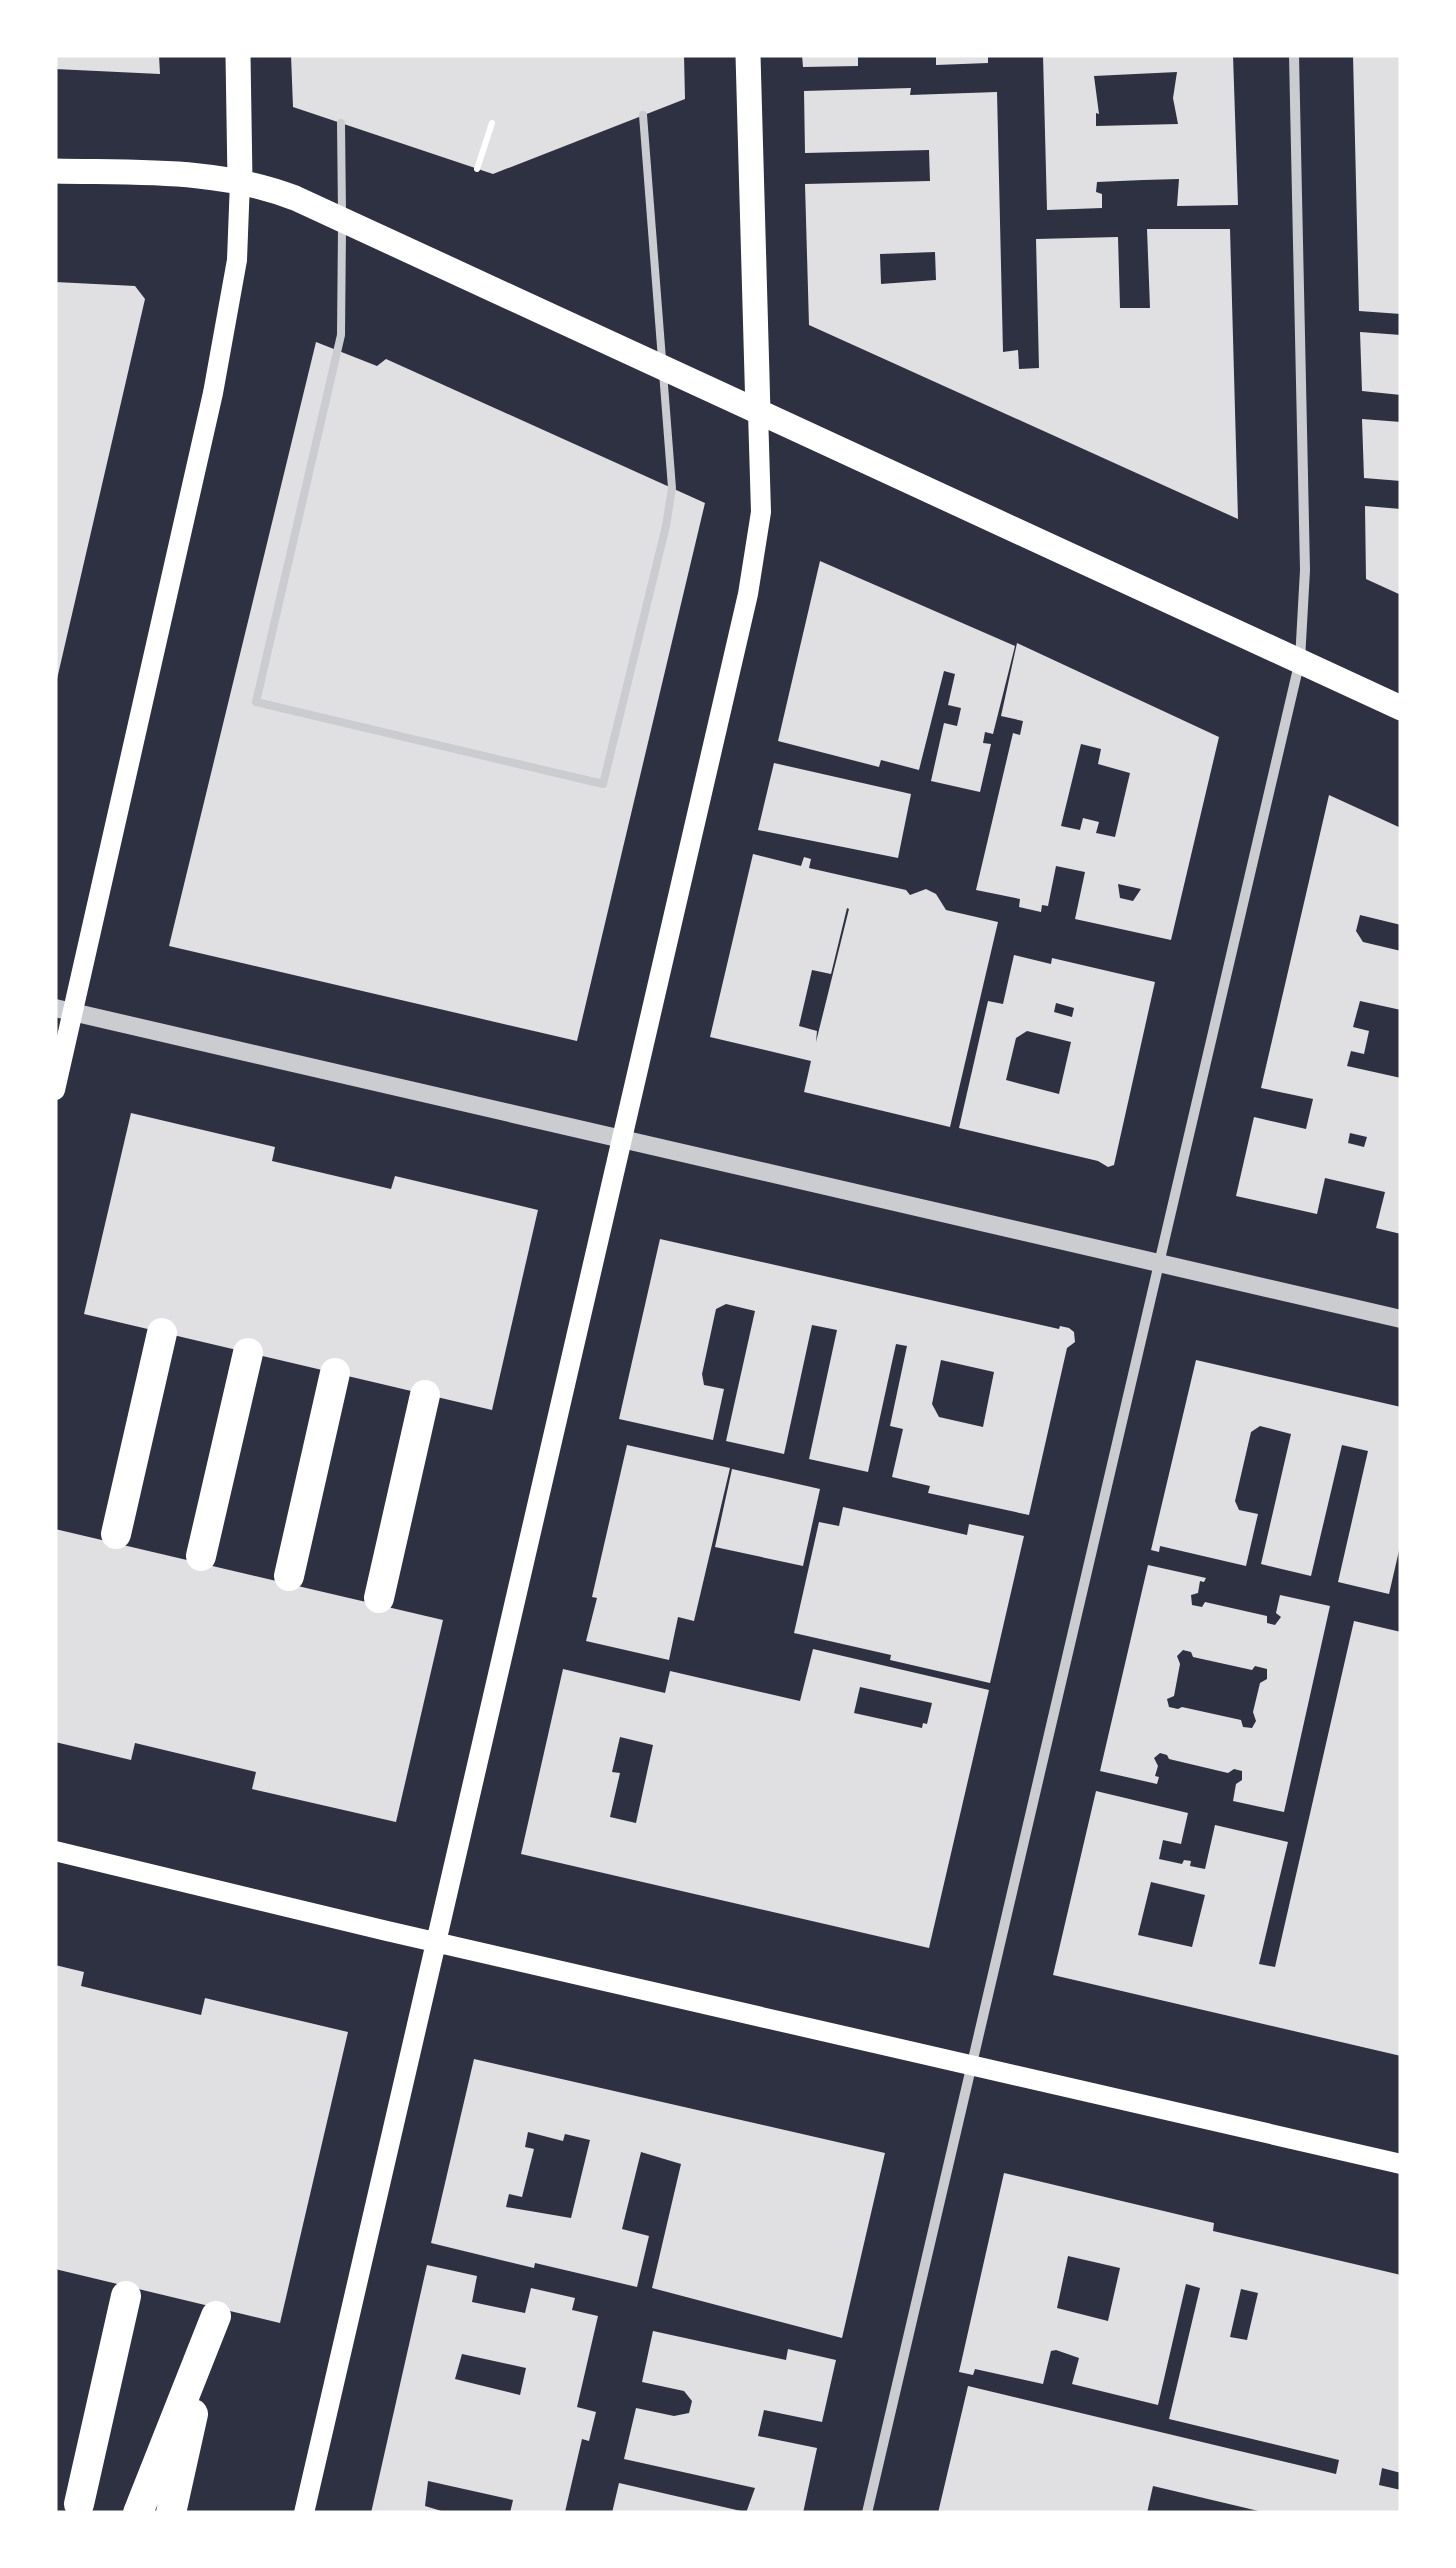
<svg xmlns="http://www.w3.org/2000/svg" width="1456" height="2568" font-family="'DM Sans',sans-serif">
<style>
.building{fill:#e0e0e3;fill-rule:evenodd}
.lines{fill:none;stroke-linecap:round;stroke-linejoin:round}
.path{stroke:#fff;stroke-width:6}
.service{stroke:#caccd0;stroke-width:8}
.minor{stroke:#caccd0;stroke-width:10}
.tertiary{stroke:#caccd0;stroke-width:18}
.secondary{stroke:#fff;stroke-width:20}
.primary{stroke:#fff;stroke-width:25}
.motorway{stroke:#fff;stroke-width:30}
</style>
<rect width="100%" height="100%" fill="#2d3142"/>
<path class="building" d="M 55,55 L 159,55 L 160,74 L 55,69 Z
M 291,55 L 684,55 L 685,99 L 493,174 L 293,107 Z
M 802,55 L 858,55 L 858,66 L 803,67 Z
M 936,55 L 988,55 L 988,63 L 936,65 Z
M 1043,55 L 1233,55 L 1238,205 L 1177,206 L 1179,179 L 1143,180 L 1097,182 L 1096,192 L 1102,194 L 1102,208 L 1047,210 ZM 1177,72 L 1173,98 L 1178,124 L 1096,126 L 1096,113 L 1099,114 L 1094,76 Z
M 1353,55 L 1401,55 L 1401,314 L 1359,311 Z
M 911,88 L 910,95 L 997,92 L 1003,352 L 1018,350 L 1019,369 L 1039,368 L 1036,239 L 1118,237 L 1120,308 L 1150,308 L 1147,229 L 1230,229 L 1238,519 L 809,325 L 805,184 L 930,181 L 929,150 L 805,153 L 804,91 ZM 935,252 L 936,280 L 881,284 L 880,254 Z
M 55,282 L 135,286 L 145,299 L 57,679 Z
M 1360,332 L 1401,335 L 1401,395 L 1362,391 Z
M 316,342 L 377,366 L 386,359 L 705,503 L 577,1041 L 169,946 Z
M 1362,419 L 1401,422 L 1401,481 L 1364,478 Z
M 1365,506 L 1401,509 L 1401,595 L 1366,579 Z
M 820,561 L 1015,646 L 993,734 L 985,732 L 983,743 L 991,744 L 980,792 L 931,781 L 944,723 L 957,726 L 961,708 L 948,705 L 955,674 L 944,671 L 919,770 L 881,760 L 879,767 L 778,741 Z
M 1017,643 L 1219,737 L 1171,940 L 1075,919 L 1085,872 L 1056,866 L 1048,906 L 1042,905 L 1041,912 L 1019,907 L 1020,899 L 976,890 L 1013,733 L 1020,735 L 1023,721 L 1001,716 ZM 1081,744 L 1101,749 L 1098,764 L 1130,773 L 1115,837 L 1096,833 L 1099,822 L 1083,818 L 1080,830 L 1061,826 ZM 1118,884 L 1141,889 L 1133,901 L 1120,898 Z
M 774,763 L 911,794 L 898,858 L 758,830 Z
M 1329,795 L 1401,828 L 1401,925 L 1360,915 L 1356,931 L 1363,942 L 1401,951 L 1401,1010 L 1360,1001 L 1353,1027 L 1369,1031 L 1364,1054 L 1351,1051 L 1347,1066 L 1401,1078 L 1401,1234 L 1376,1228 L 1385,1192 L 1325,1178 L 1317,1214 L 1236,1196 L 1254,1117 L 1306,1129 L 1313,1099 L 1261,1088 ZM 1350,1133 L 1367,1137 L 1364,1147 L 1348,1143 Z
M 753,854 L 801,866 L 804,857 L 811,859 L 809,868 L 906,890 L 910,895 L 926,889 L 936,894 L 946,910 L 998,922 L 950,1127 L 804,1092 L 811,1061 L 710,1037 ZM 847,908 L 849,909 L 816,1042 L 817,1031 L 799,1026 L 812,970 L 831,974 Z
M 1014,955 L 1051,964 L 1052,958 L 1155,982 L 1114,1165 L 1108,1167 L 1098,1161 L 959,1128 L 988,1001 L 1003,1004 ZM 1056,1003 L 1074,1008 L 1072,1017 L 1054,1012 ZM 1027,1031 L 1071,1042 L 1059,1094 L 1006,1080 L 1016,1038 Z
M 131,1113 L 275,1147 L 272,1161 L 391,1189 L 395,1176 L 538,1210 L 492,1410 L 84,1314 Z
M 660,1239 L 1059,1329 L 1060,1326 L 1069,1328 L 1074,1332 L 1075,1342 L 1067,1348 L 1029,1515 L 928,1493 L 930,1486 L 892,1477 L 903,1429 L 890,1426 L 907,1346 L 896,1344 L 868,1472 L 809,1459 L 837,1330 L 812,1325 L 784,1454 L 726,1441 L 755,1311 L 726,1304 L 716,1309 L 702,1374 L 704,1385 L 724,1389 L 713,1440 L 619,1419 ZM 941,1360 L 994,1372 L 983,1427 L 939,1417 L 932,1404 Z
M 1196,1360 L 1401,1407 L 1401,1542 L 1389,1594 L 1338,1582 L 1368,1451 L 1342,1445 L 1311,1576 L 1261,1564 L 1291,1434 L 1260,1426 L 1251,1432 L 1235,1501 L 1239,1510 L 1258,1514 L 1246,1566 L 1160,1546 L 1159,1552 L 1151,1550 Z
M 627,1445 L 730,1468 L 694,1621 L 678,1617 L 669,1660 L 586,1641 L 597,1598 L 592,1597 Z
M 732,1469 L 820,1489 L 803,1566 L 715,1547 Z
M 843,1507 L 967,1535 L 969,1524 L 1024,1536 L 990,1683 L 890,1660 L 891,1655 L 794,1633 L 819,1522 L 839,1526 Z
M 55,1529 L 443,1620 L 396,1822 L 252,1789 L 256,1772 L 135,1743 L 131,1760 L 55,1742 Z
M 1148,1565 L 1206,1578 L 1204,1582 L 1200,1581 L 1198,1593 L 1191,1595 L 1192,1605 L 1202,1607 L 1205,1602 L 1267,1616 L 1267,1623 L 1275,1625 L 1281,1617 L 1276,1613 L 1280,1595 L 1330,1606 L 1284,1812 L 1233,1801 L 1236,1784 L 1242,1780 L 1242,1771 L 1234,1769 L 1228,1773 L 1169,1759 L 1167,1755 L 1160,1753 L 1154,1758 L 1158,1766 L 1155,1776 L 1159,1777 L 1157,1784 L 1100,1771 ZM 1183,1650 L 1191,1652 L 1193,1657 L 1252,1670 L 1255,1666 L 1267,1669 L 1267,1679 L 1260,1683 L 1253,1712 L 1256,1721 L 1252,1728 L 1243,1727 L 1241,1720 L 1182,1707 L 1178,1709 L 1169,1707 L 1167,1699 L 1174,1696 L 1180,1664 L 1177,1656 Z
M 1354,1621 L 1401,1632 L 1401,2056 L 1053,1975 L 1096,1791 L 1188,1813 L 1181,1844 L 1163,1840 L 1159,1859 L 1182,1864 L 1184,1860 L 1191,1861 L 1190,1866 L 1205,1869 L 1215,1825 L 1288,1842 L 1259,1964 L 1275,1967 ZM 1151,1882 L 1205,1895 L 1192,1947 L 1138,1935 Z
M 813,1649 L 989,1690 L 929,1948 L 521,1854 L 563,1669 L 665,1693 L 670,1671 L 800,1701 ZM 860,1687 L 932,1703 L 927,1724 L 923,1723 L 922,1728 L 854,1713 ZM 620,1737 L 653,1745 L 636,1823 L 610,1817 L 620,1773 L 612,1772 Z
M 55,1965 L 84,1972 L 81,1986 L 201,2015 L 205,1998 L 348,2032 L 280,2323 L 55,2269 Z
M 474,2059 L 885,2153 L 842,2338 L 652,2288 L 681,2164 L 641,2152 L 622,2229 L 649,2236 L 637,2287 L 535,2263 L 534,2268 L 431,2243 ZM 528,2132 L 563,2141 L 565,2134 L 590,2140 L 571,2218 L 506,2207 L 509,2194 L 522,2197 L 534,2149 L 525,2147 Z
M 1004,2173 L 1214,2223 L 1213,2231 L 1401,2275 L 1401,2473 L 1382,2468 L 1379,2485 L 1401,2490 L 1401,2513 L 1267,2513 L 1153,2486 L 1147,2513 L 938,2513 L 968,2386 L 1336,2474 L 1339,2460 L 1169,2419 L 1200,2288 L 1186,2284 L 1158,2405 L 1072,2384 L 1079,2358 L 1056,2350 L 1051,2351 L 1043,2384 L 975,2369 L 973,2375 L 959,2372 ZM 1068,2256 L 1120,2268 L 1108,2321 L 1057,2308 ZM 1241,2289 L 1258,2293 L 1247,2340 L 1230,2337 Z
M 427,2265 L 477,2276 L 472,2302 L 525,2313 L 531,2288 L 575,2298 L 572,2310 L 598,2316 L 577,2407 L 596,2412 L 589,2441 L 582,2439 L 565,2512 L 510,2513 L 513,2500 L 428,2481 L 425,2506 L 448,2513 L 371,2513 ZM 462,2354 L 526,2368 L 520,2395 L 455,2379 Z
M 653,2331 L 786,2360 L 788,2349 L 836,2360 L 822,2422 L 764,2410 L 758,2436 L 817,2448 L 803,2513 L 746,2513 L 755,2488 L 624,2459 L 636,2408 L 674,2416 L 689,2413 L 692,2401 L 684,2391 L 642,2382 Z
M 619,2483 L 741,2511 L 741,2513 L 612,2513 Z"/>
<g class="lines">
<path class="path" d="M 477,169 L 492,123"/>
<path class="service" d="M 341,123 L 342,214
M 342,228 L 341,335 L 256,702 L 603,784 L 666,526 L 672,488 L 643,115"/>
<path class="minor" d="M 867,2513 L 1300,660 L 1305,570 L 1294,55"/>
<path class="tertiary" d="M 55,1008 L 1401,1319"/>
<path class="secondary" d="M 55,1090 L 213,393 L 237,260 L 240,181
M 55,1851 L 387,1931 L 1401,2164
M 304,2513 L 748,594 L 761,512 L 758,412"/>
<path class="primary" d="M 238,55 L 240,181
M 748,55 L 758,412
M 55,171 C 136,173 218,168 295,198 L 1401,708"/>
<path class="motorway" d="M 116,1534 L 162,1333
M 201,1556 L 248,1353
M 289,1576 L 335,1373
M 379,1598 L 425,1395
M 79,2504 L 126,2296
M 138,2513 L 216,2316
M 171,2513 L 193,2414"/>
</g>
<rect width="1456" height="2568" fill="none" stroke="#ffffff" stroke-width="115"/>
</svg>
